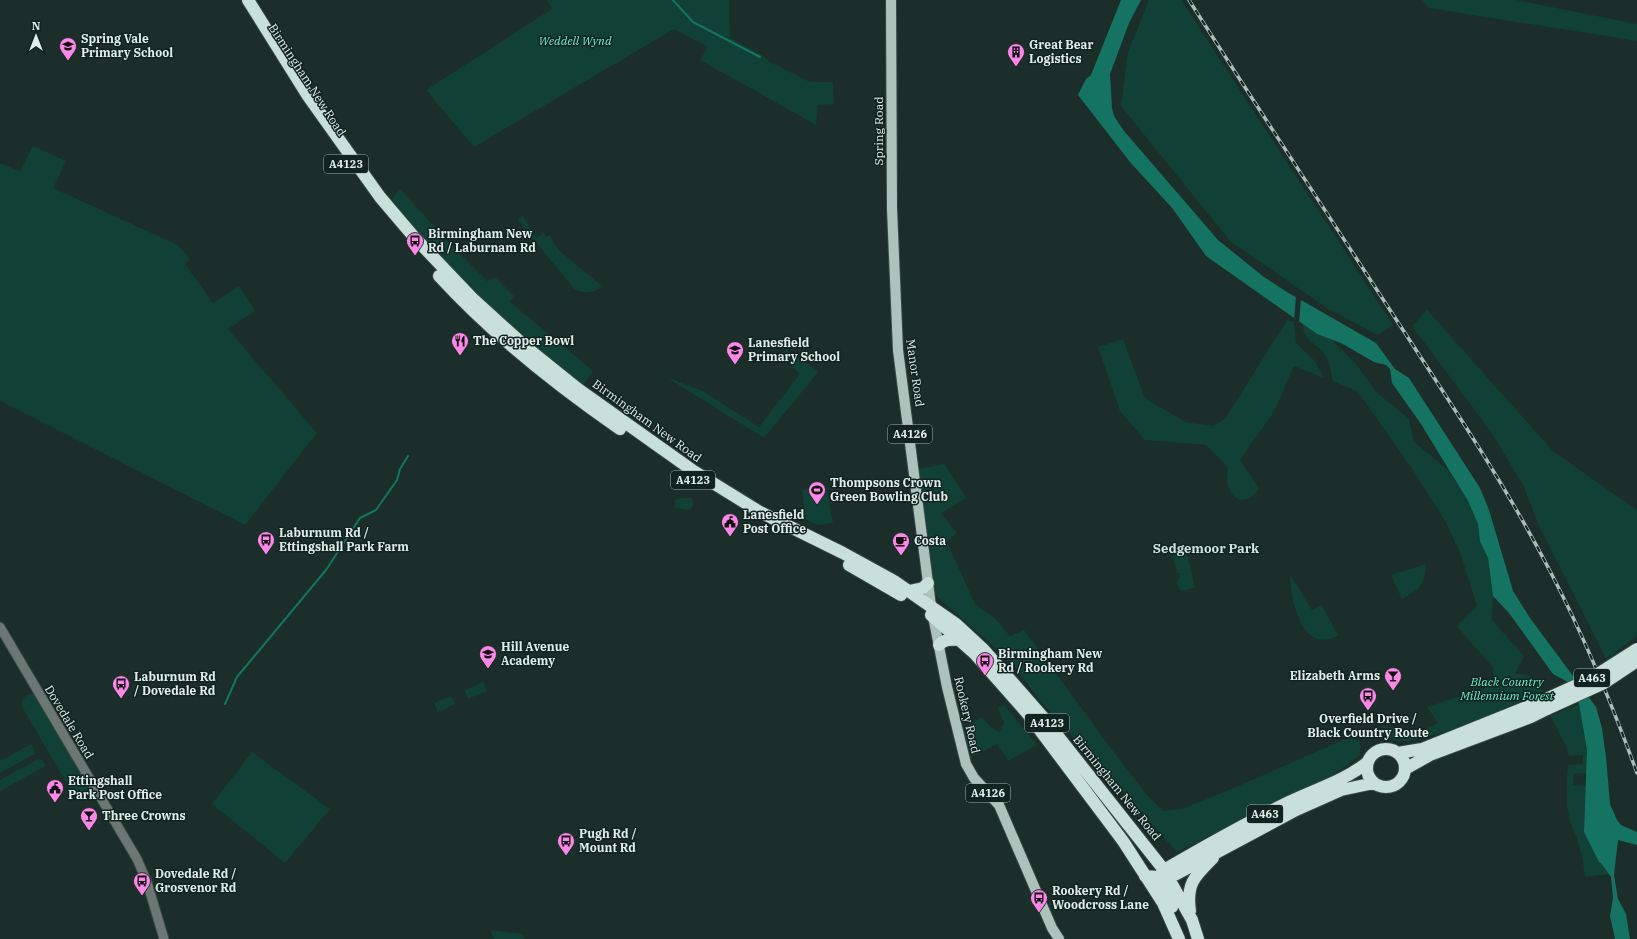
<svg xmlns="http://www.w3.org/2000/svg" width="1637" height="939" font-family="'IBM Plex Serif',serif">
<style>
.green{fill:#114036}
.water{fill:#157361}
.pier{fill:#1b2e29}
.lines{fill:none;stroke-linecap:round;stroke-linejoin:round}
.stream{stroke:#157361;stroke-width:2}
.minor-casing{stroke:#374944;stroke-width:11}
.major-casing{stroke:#374944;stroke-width:12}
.highway-casing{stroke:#374944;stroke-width:14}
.minor{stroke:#6c7673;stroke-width:9}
.major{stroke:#aec2bc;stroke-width:10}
.highway{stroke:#c8e0d9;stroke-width:12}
.rail-casing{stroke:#adbcb7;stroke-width:3.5}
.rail{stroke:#11241f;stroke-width:2;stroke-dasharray:6;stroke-linecap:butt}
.highway-bridge-casing{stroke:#374944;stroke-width:14;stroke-linecap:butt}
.highway-bridge{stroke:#c8e0d9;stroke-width:12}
.labels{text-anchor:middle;stroke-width:3;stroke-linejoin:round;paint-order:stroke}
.shield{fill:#11241f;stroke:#a2b1ac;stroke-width:1}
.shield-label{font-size:11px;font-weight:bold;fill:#e0ede9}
.poi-label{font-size:12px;font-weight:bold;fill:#e0ede9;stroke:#11241f;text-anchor:start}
.park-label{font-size:12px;font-style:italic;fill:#73eccf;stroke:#11241f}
.street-label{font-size:12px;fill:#e0ede9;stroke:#11241f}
.neighbourhood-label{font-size:13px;font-weight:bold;fill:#cce4dd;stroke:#11241f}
</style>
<rect width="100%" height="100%" fill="#1b2e29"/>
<path class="green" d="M 547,0 L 729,0 L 730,38 L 762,55 L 770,62 L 810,82 L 833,82 L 834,104 L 818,105 L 816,125 L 700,60 L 708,47 L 674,29 L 474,147 L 426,90 L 552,9 Z
M 1149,0 L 1181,0 L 1393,325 L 1378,335 L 1328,309 L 1230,241 L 1121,106 L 1128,52 Z
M 1422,0 L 1516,0 L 1637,24 L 1637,41 L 1429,8 Z
M 33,146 L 66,161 L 53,188 L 178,245 L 190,259 L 185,264 L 213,303 L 239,286 L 255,311 L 228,329 L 317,433 L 245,525 L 0,401 L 0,163 L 20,171 Z
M 400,189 L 452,246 L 487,281 L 495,277 L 514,296 L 510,302 L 593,371 L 582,387 L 479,300 L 464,279 L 452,272 L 389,202 Z
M 523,216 L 536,238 L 544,233 L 547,237 L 549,235 L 560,251 L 602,286 C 592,294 585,294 574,289 L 518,220 Z
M 1427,310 L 1554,452 L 1637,510 L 1637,636 L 1606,659 L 1540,528 L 1523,485 L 1491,432 L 1412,326 Z
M 1287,320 L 1294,322 L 1296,343 L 1315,361 L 1324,378 L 1294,366 L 1274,412 L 1240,460 L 1259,489 C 1249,503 1235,505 1228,486 C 1226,480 1228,472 1227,466 L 1206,445 L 1145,440 L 1120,411 L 1098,347 L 1123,339 L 1145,398 L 1185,422 L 1213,426 L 1225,419 Z
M 1303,324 L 1317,334 L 1330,338 L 1357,365 L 1375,391 L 1409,419 L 1414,442 L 1447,469 L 1468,501 L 1478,524 L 1488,558 L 1493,596 L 1491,619 L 1524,656 L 1515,674 L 1526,675 L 1537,679 L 1541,683 L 1542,692 C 1513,704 1426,745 1399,741 C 1391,740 1384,735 1380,727 L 1385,726 L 1417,732 L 1438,723 L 1427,707 L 1488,687 L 1495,676 L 1493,668 L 1457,626 L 1477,606 L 1461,555 L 1446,523 L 1415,473 L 1358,392 L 1333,381 C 1331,374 1330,363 1326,356 C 1319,344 1302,341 1303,324 Z
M 786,349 L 818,372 L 764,438 L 666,377 L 703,391 L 759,427 L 800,374 L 781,355 Z
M 944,464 L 966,498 L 941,513 L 957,533 L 947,542 L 975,604 L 996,619 L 1010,636 L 1024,630 L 1113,751 L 1147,795 L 1163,811 L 1182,809 L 1236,787 L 1343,740 L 1353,738 L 1359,741 L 1361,747 L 1360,755 L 1329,778 L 1177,852 L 1042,703 L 1011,662 L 934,594 L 918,469 Z
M 826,485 L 833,523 L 818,525 L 805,519 L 802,490 Z
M 682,498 L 692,498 L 693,504 L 692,508 L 687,510 L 675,508 L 675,500 Z
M 1186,549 L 1195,588 L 1181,591 L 1176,583 L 1179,579 L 1180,573 L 1177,573 L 1172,552 Z
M 1426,564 C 1425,585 1420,589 1402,599 L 1391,575 Z
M 1290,574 L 1312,610 L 1322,605 L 1338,635 C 1302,657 1290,599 1290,574 Z
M 483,682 L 487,691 L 468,699 L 465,690 Z
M 29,694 L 34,694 L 37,699 L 88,785 L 87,791 C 81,795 77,795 71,791 L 21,705 L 23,698 Z
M 451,696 L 455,704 L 438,712 L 434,703 Z
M 1579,704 L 1587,750 L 1587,773 L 1574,774 L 1573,785 L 1586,786 L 1584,832 L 1609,874 L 1585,877 L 1582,856 L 1576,836 L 1570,822 L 1567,806 L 1567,776 L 1568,765 L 1583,764 L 1583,755 L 1569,756 L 1565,744 L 1550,716 Z
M 1004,705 L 1037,745 L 1008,761 L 997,744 L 970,758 L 962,728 L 982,717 L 990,726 L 999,732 L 1004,723 L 998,708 Z
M 31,744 L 35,751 L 35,754 L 0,773 L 0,761 Z
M 252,752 L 330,809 L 285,863 L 212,804 Z
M 38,759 L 42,760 L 46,766 L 0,791 L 0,780 Z
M 490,930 L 523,934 L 524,939 L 494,939 Z"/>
<path class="water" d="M 1121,0 L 1141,0 L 1129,23 L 1110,74 L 1112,108 L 1114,116 L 1124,131 L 1218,240 L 1264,277 L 1287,292 L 1376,343 L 1395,369 L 1409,378 L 1480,488 L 1489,510 L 1513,591 L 1530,618 L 1596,707 L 1602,728 L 1606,757 L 1610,804 L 1617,820 L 1621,825 L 1637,832 L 1637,845 L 1618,840 L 1614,875 L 1618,899 L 1626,914 L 1630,939 L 1615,939 L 1610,916 L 1613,898 L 1611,877 L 1601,863 L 1599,862 L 1584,832 L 1587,750 L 1579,704 L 1566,681 L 1553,674 L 1509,613 L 1493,596 L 1488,558 L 1480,541 L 1478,524 L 1468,501 L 1421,424 L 1392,383 L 1390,369 L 1386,365 L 1374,362 L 1341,343 L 1317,334 L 1206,256 L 1173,209 L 1130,162 L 1078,95 L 1086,79 L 1091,75 Z"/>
<path class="pier" d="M 1296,296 L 1301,299 L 1299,324 L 1294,321 Z"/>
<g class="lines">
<path class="stream" d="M 673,0 L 693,22 L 760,57
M 225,704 L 237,677 L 326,570 L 360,518 L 376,510 L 397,480 L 400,469 L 408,456"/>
<g class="minor-casing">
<path id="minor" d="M 0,627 L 137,859 L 147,882 L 164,939"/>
</g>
<g class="major-casing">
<path id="major" d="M 891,0 L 892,209 L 898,350 L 931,606 L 947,687 L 966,764 L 974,778 L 999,805 L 1052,928 L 1059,939"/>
</g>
<g class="highway-casing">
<path id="highway" d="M 248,0 L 308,96 L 380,197 L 414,237 L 472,298 L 527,348 L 578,389 L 692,470 L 760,512 L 843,553 L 894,581 L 956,624 L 984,650 L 1042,716 L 1164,870 L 1192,920 L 1198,939
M 439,276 C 493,335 555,384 620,429
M 849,565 L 901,595
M 909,591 L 923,588 L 928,583
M 931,615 L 975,654 L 1027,713 L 1123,841 L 1163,903 L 1179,939
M 939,645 C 946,638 952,640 961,640
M1367 768a19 19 0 1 1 38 0a19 19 0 1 1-38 0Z
M 1398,753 L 1422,749 L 1544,700
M 1405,769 L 1430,755 L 1531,717 L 1547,709
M 1164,870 C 1205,846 1246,823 1289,802 C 1316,789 1344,781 1368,762
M 1162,872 L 1161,878 L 1172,907
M 1145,876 L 1169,878 L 1296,810 L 1341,790 L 1374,783
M 1190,911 C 1186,883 1195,876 1213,858"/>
</g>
<use href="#minor" class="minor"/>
<use href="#major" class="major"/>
<use href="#highway" class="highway"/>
<g class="rail-casing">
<path id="rail" d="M 1189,0 C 1255,104 1323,207 1390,310 C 1445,395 1503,480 1550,571 C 1584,636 1612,704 1637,773"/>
</g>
<use href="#rail" class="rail"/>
<g class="highway-bridge-casing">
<path id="highway-bridge" d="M 1544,700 L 1590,679 L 1637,649
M 1547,709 L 1604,683 L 1637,661"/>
</g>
<use href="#highway-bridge" class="highway-bridge"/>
</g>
<defs>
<g id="school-pin" transform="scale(0.9)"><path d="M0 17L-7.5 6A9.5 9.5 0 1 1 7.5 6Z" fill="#fb87e6" stroke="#11241f"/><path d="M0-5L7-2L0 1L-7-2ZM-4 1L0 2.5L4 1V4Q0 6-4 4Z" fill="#111"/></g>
<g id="building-pin" transform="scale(0.9)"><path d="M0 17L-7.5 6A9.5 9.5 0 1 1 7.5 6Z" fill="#fb87e6" stroke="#11241f"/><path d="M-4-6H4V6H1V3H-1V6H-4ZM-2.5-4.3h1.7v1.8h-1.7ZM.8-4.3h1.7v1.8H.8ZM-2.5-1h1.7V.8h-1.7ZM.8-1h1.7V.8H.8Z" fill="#111"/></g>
<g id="bus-pin" transform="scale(0.9)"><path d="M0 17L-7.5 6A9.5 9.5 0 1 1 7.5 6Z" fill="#fb87e6" stroke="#11241f"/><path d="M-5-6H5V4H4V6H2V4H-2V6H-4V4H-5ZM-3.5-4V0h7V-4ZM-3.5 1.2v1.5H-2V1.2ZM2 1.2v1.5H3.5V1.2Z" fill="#111"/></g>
<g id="restaurant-pin" transform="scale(0.9)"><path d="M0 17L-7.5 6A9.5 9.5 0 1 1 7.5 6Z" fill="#fb87e6" stroke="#11241f"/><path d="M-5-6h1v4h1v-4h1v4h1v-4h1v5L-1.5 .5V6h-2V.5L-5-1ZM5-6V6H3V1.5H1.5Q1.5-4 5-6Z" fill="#111"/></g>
<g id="stadium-pin" transform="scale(0.9)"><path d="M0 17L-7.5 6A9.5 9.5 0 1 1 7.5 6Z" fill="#fb87e6" stroke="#11241f"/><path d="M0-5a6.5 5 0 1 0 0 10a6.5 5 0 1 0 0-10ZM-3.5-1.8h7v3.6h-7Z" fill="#111"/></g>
<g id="civic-pin" transform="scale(0.9)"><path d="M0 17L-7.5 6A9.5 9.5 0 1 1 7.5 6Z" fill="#fb87e6" stroke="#11241f"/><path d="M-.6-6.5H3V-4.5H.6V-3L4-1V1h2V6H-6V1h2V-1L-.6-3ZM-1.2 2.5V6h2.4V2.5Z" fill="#111"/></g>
<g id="cafe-pin" transform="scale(0.9)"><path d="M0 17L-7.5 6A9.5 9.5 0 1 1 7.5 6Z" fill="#fb87e6" stroke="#11241f"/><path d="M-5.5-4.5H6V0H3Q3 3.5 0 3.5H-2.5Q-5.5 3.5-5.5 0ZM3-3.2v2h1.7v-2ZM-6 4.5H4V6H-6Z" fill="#111"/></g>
<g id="bar-pin" transform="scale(0.9)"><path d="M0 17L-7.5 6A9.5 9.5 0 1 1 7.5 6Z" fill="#fb87e6" stroke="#11241f"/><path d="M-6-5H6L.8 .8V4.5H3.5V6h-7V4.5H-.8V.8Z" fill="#111"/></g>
</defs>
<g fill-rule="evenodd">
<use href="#school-pin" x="68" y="46"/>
<use href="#building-pin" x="1016" y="52"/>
<use href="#bus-pin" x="415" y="241"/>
<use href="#restaurant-pin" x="460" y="341"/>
<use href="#school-pin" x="735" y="350"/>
<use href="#stadium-pin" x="817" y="490"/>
<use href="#civic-pin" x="730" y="522"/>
<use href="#bus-pin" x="266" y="540"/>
<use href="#cafe-pin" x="901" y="541"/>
<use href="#school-pin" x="488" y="654"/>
<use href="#bus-pin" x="985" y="661"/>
<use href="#bar-pin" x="1393" y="676"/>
<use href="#bus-pin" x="121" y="684"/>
<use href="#bus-pin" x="1368" y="696"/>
<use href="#civic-pin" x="55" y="788"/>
<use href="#bar-pin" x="89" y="816"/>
<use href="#bus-pin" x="566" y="841"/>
<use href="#bus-pin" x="142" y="881"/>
<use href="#bus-pin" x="1039" y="898"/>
</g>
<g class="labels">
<g class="shield">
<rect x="324" y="155" width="44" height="18" rx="3"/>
<rect x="888" y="425" width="44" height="18" rx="3"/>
<rect x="671" y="471" width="44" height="18" rx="3"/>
<rect x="1574" y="669" width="36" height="18" rx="3"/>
<rect x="1025" y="714" width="44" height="18" rx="3"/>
<rect x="966" y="784" width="44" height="18" rx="3"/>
<rect x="1247" y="805" width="36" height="18" rx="3"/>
</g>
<g class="shield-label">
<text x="346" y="168">A4123</text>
<text x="910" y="438">A4126</text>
<text x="693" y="484">A4123</text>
<text x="1592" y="682">A463</text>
<text x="1047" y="727">A4123</text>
<text x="988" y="797">A4126</text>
<text x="1265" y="818">A463</text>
</g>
<g class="poi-label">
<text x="81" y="43">Spring Vale<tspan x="81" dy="14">Primary School</tspan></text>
<text x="1029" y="49">Great Bear<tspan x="1029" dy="14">Logistics</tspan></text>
<text x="428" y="238">Birmingham New<tspan x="428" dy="14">Rd / Laburnam Rd</tspan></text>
<text x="473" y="345">The Copper Bowl</text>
<text x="748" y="347">Lanesfield<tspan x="748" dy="14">Primary School</tspan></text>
<text x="830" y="487">Thompsons Crown<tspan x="830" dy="14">Green Bowling Club</tspan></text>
<text x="743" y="519">Lanesfield<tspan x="743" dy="14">Post Office</tspan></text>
<text x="279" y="537">Laburnum Rd /<tspan x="279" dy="14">Ettingshall Park Farm</tspan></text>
<text x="914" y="545">Costa</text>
<text x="501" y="651">Hill Avenue<tspan x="501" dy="14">Academy</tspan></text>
<text x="998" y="658">Birmingham New<tspan x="998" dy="14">Rd / Rookery Rd</tspan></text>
<text x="1380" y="680" text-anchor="end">Elizabeth Arms</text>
<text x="134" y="681">Laburnum Rd<tspan x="134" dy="14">/ Dovedale Rd</tspan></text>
<text x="1368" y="723" text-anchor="middle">Overfield Drive /<tspan x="1368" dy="14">Black Country Route</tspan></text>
<text x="68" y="785">Ettingshall<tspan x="68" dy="14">Park Post Office</tspan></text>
<text x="102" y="820">Three Crowns</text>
<text x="579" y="838">Pugh Rd /<tspan x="579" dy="14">Mount Rd</tspan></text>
<text x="155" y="878">Dovedale Rd /<tspan x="155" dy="14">Grosvenor Rd</tspan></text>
<text x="1052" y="895">Rookery Rd /<tspan x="1052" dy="14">Woodcross Lane</tspan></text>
</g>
<g class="park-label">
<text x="575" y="45">Weddell Wynd</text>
<text x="1507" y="686">Black Country<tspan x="1507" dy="14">Millennium Forest</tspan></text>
</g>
<g class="street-label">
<text transform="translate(307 80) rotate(57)" y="4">Birmingham New Road</text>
<text transform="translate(879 131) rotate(-90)" y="4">Spring Road</text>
<text transform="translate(915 373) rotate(82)" y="4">Manor Road</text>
<text transform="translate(647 421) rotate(36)" y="4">Birmingham New Road</text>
<text transform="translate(967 715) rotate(77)" y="4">Rookery Road</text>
<text transform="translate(69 722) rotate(59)" y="4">Dovedale Road</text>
<text transform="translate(1117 788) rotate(51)" y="4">Birmingham New Road</text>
</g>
<g class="neighbourhood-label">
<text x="1206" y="553">Sedgemoor Park</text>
</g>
</g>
<g transform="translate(36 36)" stroke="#11241f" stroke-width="3" paint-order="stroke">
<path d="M0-3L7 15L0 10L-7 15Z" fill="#e0ede9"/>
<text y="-6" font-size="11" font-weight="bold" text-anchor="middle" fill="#e0ede9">N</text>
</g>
</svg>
